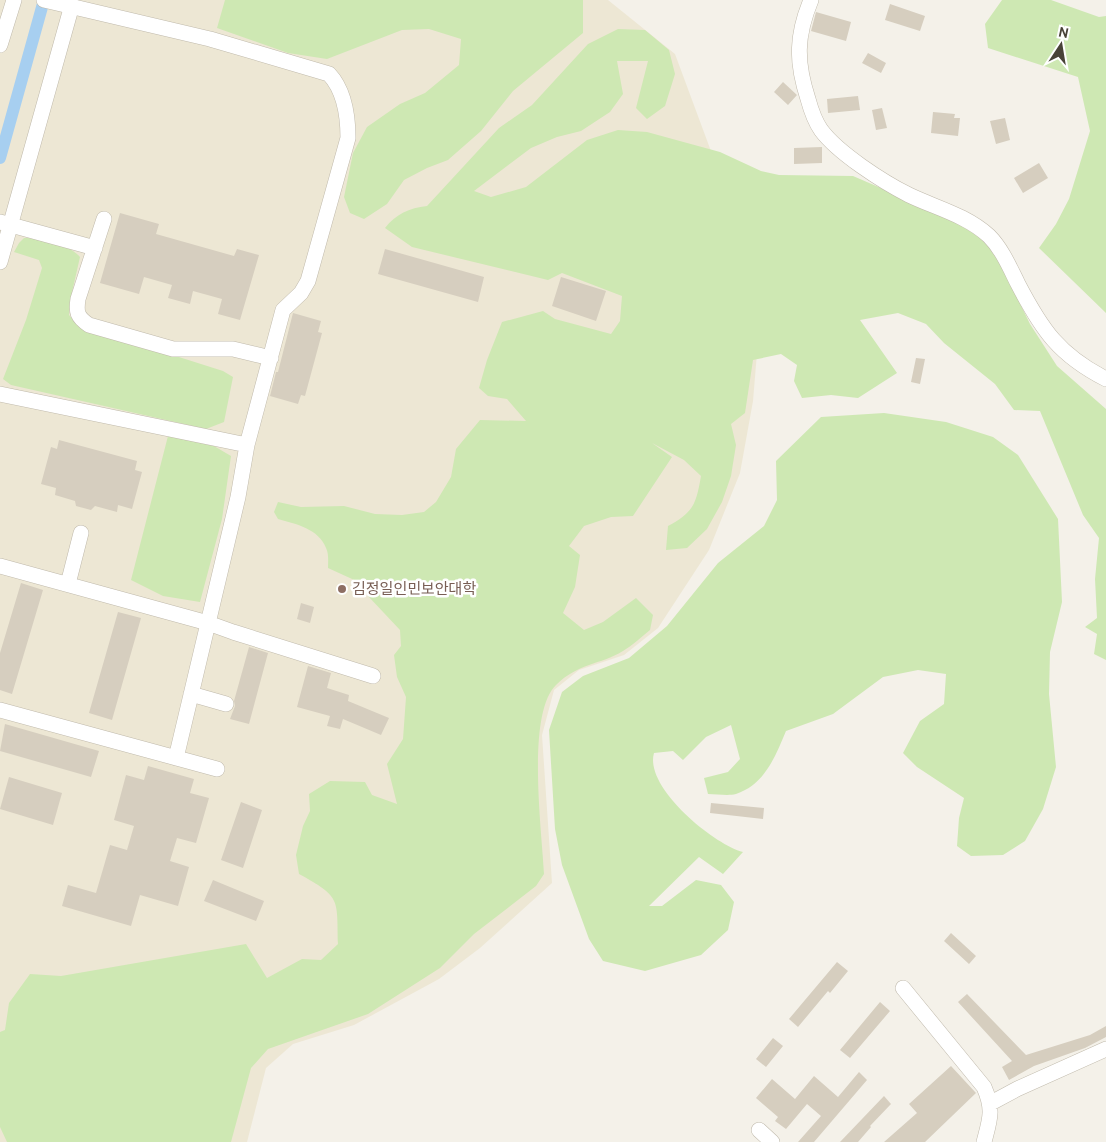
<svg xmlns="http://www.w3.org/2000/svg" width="1106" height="1142" font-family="Cabin,'Noto Sans KR',sans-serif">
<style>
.education{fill:#ede7d4}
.green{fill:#cee8b3}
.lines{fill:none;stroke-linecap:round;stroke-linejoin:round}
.canal{stroke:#a7cff0;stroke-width:12}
.building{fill:#d6cebf}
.minor-casing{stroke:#c0baac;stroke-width:16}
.minor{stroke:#fff;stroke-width:15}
.education-dot{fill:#8d6e63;stroke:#fff;stroke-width:2}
.labels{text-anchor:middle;stroke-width:5;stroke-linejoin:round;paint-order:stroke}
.education-label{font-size:15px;fill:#785e54;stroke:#fff;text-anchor:start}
</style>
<rect width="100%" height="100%" fill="#f4f1e9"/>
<path class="education" d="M 0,0 L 608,0 L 675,54 L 715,162 L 759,329 L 753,401 L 740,473 L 709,550 L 658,628 L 624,655 L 579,670 L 554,690 L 542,735 L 552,883 L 480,948 L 439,979 L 354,1025 L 293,1044 L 266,1068 L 247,1142 L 0,1142 Z"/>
<path class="green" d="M 225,0 L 583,0 L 583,33 L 513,91 L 481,131 L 448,160 L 427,168 L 404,180 L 387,204 L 364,219 L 350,213 L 344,197 L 353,153 L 367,127 L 400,104 L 425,93 L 459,65 L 461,39 L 429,29 L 402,30 L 327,59 L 288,53 L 217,28 Z
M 1002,0 L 1051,0 L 1099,17 L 1106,16 L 1106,313 L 1039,248 L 1056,224 L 1069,199 L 1090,131 L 1078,77 L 988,48 L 985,24 Z
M 618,29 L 645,30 L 669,50 L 675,74 L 665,106 L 647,119 L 636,108 L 648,61 L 617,61 L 623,94 L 610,112 L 581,131 L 557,137 L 531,148 L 474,191 L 491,197 L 526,187 L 587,140 L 618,130 L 647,132 L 720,152 L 761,171 L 779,175 L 853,176 L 948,217 L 979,237 L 996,254 L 1030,324 L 1057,366 L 1106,409 L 1106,660 L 1094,654 L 1097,634 L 1085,627 L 1097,618 L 1095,579 L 1099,538 L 1083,515 L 1040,411 L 1014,410 L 995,384 L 944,343 L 926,324 L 898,313 L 860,320 L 897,373 L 858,398 L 831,395 L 802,398 L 794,381 L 797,365 L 781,354 L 753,360 L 745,413 L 731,424 L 736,445 L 731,476 L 722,502 L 707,529 L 687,548 L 666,550 L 668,526 C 694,512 696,504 701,476 L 684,460 L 652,443 L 672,457 L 633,516 L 611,517 L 584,526 L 569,546 L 580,555 L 575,587 L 563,613 L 584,630 L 603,622 L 636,598 L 653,615 L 650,630 C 641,637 633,645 623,651 C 600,665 578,663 556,685 C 526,714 542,832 544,874 L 536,886 L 474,934 L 440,968 L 368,1014 L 268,1049 L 251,1068 L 231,1142 L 7,1142 L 0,1127 L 0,1032 L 5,1030 L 9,1003 L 30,974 L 61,976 L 246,944 L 267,978 L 302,959 L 321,960 L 338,944 C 337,898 341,897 299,874 L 296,855 L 303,826 L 310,811 L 309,794 L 330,781 L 365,782 L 372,795 L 397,804 L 387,764 L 403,739 L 406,697 L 397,677 L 394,655 L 401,646 L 400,630 L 368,596 L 363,584 L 328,568 C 328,562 329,554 326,548 C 319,529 296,524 278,519 L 274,512 L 278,502 L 301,507 L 344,506 L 375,514 L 402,515 L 424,512 L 436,502 L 451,477 L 456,449 L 480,420 L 526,421 L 507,399 L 488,396 L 479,388 L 487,360 L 502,322 L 543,311 L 555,319 L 611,334 L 620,321 L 622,296 L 562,273 L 548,280 L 412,247 L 385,228 C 396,214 409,208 427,206 L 499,128 L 532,105 L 588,44 Z
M 24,238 C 42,238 69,244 80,257 L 70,301 L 69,315 L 78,325 L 223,371 L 233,377 L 224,422 L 206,429 L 11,385 L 3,379 L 26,320 L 42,268 L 39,260 L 14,252 L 19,243 Z
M 884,413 L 946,422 L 993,437 L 1018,455 L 1058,519 L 1062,602 L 1050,652 L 1049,694 L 1056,767 L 1043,809 L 1025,841 L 1003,855 L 971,856 L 957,846 L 959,818 L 964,798 L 917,767 L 903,753 L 920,721 L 944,704 L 946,674 L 918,670 L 883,677 L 833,714 L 786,731 C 775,757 765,784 736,794 C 728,796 717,794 708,794 L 704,778 L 728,772 L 740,759 L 731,725 L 706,737 L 683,760 L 673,751 L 654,753 C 644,787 713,844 743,852 L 723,874 L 699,857 L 649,906 L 662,906 L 696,880 L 721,885 L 734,902 L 728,930 L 701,955 L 645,971 L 603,961 L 589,939 L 562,865 L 555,829 L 549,730 L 562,692 L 583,676 L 629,658 L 667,626 L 718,563 L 764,526 L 777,500 L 776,461 L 821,417 Z
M 168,436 L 214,446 L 231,456 L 222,519 L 200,602 L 163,596 L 131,580 Z"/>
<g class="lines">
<path class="canal" d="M 0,158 L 44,0"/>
</g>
<path class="building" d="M 890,4 L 925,16 L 920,31 L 885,20 Z
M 816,12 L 851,22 L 846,41 L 811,31 Z
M 868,53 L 886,63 L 881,73 L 862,63 Z
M 783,82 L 797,95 L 788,105 L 774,92 Z
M 858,96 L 860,110 L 828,113 L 827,99 Z
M 882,108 L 887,128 L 876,130 L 872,110 Z
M 933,112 L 955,114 L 954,118 L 960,118 L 958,136 L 931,133 Z
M 1005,118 L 1010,140 L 996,144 L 990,121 Z
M 822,147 L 822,163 L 794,164 L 794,148 Z
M 1039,163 L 1048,178 L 1023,193 L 1014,178 Z
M 120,213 L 159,224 L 156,234 L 234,256 L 237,249 L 259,255 L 240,320 L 218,314 L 222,299 L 193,291 L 190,304 L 168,298 L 172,285 L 144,277 L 139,294 L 100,283 Z
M 385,249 L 484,277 L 478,302 L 378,274 Z
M 561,277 L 606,291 L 596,321 L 552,306 Z
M 293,313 L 321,321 L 318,332 L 322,333 L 305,396 L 301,395 L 298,404 L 270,396 L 276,372 L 278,372 Z
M 916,358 L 925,359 L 920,384 L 911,382 Z
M 59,440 L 137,461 L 135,470 L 142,472 L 132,509 L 118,505 L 117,512 L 95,506 L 91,510 L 76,506 L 75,501 L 55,495 L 56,488 L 41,484 L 51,447 L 57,449 Z
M 21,583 L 43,590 L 12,694 L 0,690 L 0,653 Z
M 301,603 L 314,607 L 310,623 L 297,619 Z
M 118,612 L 141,618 L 112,720 L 89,713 Z
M 249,647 L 268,653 L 249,724 L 230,719 L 235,706 L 234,701 Z
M 308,666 L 331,673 L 327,688 L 349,695 L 348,701 L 389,718 L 381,735 L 343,719 L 340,729 L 327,726 L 330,716 L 297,707 Z
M 5,724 L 99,751 L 91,777 L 0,751 Z
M 148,766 L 194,779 L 190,793 L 209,798 L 196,843 L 177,838 L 170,861 L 189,867 L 178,906 L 140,895 L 131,926 L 62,906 L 68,885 L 96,893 L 110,845 L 127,850 L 134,826 L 114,820 L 126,775 L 144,780 Z
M 9,777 L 62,793 L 53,825 L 0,809 Z
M 241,802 L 262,810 L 243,868 L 221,860 Z
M 711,803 L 764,808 L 763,819 L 710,813 Z
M 213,880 L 264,901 L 256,921 L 204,901 Z
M 951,933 L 976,956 L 969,964 L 944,941 Z
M 837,962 L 848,971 L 830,993 L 828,991 L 798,1027 L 789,1019 Z
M 967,994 L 1026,1055 L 1090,1035 L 1106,1026 L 1106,1037 L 1085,1048 L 1034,1066 L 1009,1080 L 1002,1067 L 1012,1061 L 958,1002 Z
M 880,1002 L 890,1011 L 850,1058 L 840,1050 Z
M 773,1038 L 783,1046 L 766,1067 L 756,1059 Z
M 951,1066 L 976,1093 L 925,1142 L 884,1142 L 917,1113 L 909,1104 Z
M 859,1072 L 867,1080 L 814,1142 L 798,1142 L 821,1116 L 807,1104 L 786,1129 L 775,1121 L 778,1117 L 756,1098 L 772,1079 L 795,1099 L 814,1076 L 838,1097 Z
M 884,1096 L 891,1104 L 870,1126 L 871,1127 L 858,1142 L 840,1142 Z"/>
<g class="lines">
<g class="minor-casing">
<path id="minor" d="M 44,0 L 210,39 L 329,74 C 344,90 348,116 348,138 L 308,281 L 301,293 L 283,310 L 247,445 L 238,497 L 176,758
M 811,0 C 796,36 796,62 808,99 C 811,110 814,120 821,130 C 838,153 883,182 909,195 C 936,208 966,215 989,236 C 1002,249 1010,268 1018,284 C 1042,330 1059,355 1106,379
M 0,45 L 14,0
M 104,219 L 78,299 C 76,312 77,317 89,325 L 173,349 L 233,349 L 271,358
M 0,222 L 95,248
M 0,262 L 72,5
M 0,394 L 247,445
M 0,566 L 208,623 L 233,632 L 373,676
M 68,584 L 81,533
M 191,694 L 226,704
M 0,710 L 217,769
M 903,988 L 984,1087 C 994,1110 990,1119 984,1142
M 991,1103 L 1017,1089 L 1106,1049
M 759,1130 L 772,1142"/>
</g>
<use href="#minor" class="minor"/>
</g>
<circle class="education-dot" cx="342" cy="589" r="5"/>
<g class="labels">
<g class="education-label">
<text x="352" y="594">김정일인민보안대학</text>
</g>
</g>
<g transform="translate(1061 45) rotate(12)" stroke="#ffffff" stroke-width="4" paint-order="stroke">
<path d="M0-4L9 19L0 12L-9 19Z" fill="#484238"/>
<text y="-8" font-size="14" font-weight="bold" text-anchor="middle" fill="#484238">N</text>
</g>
</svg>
